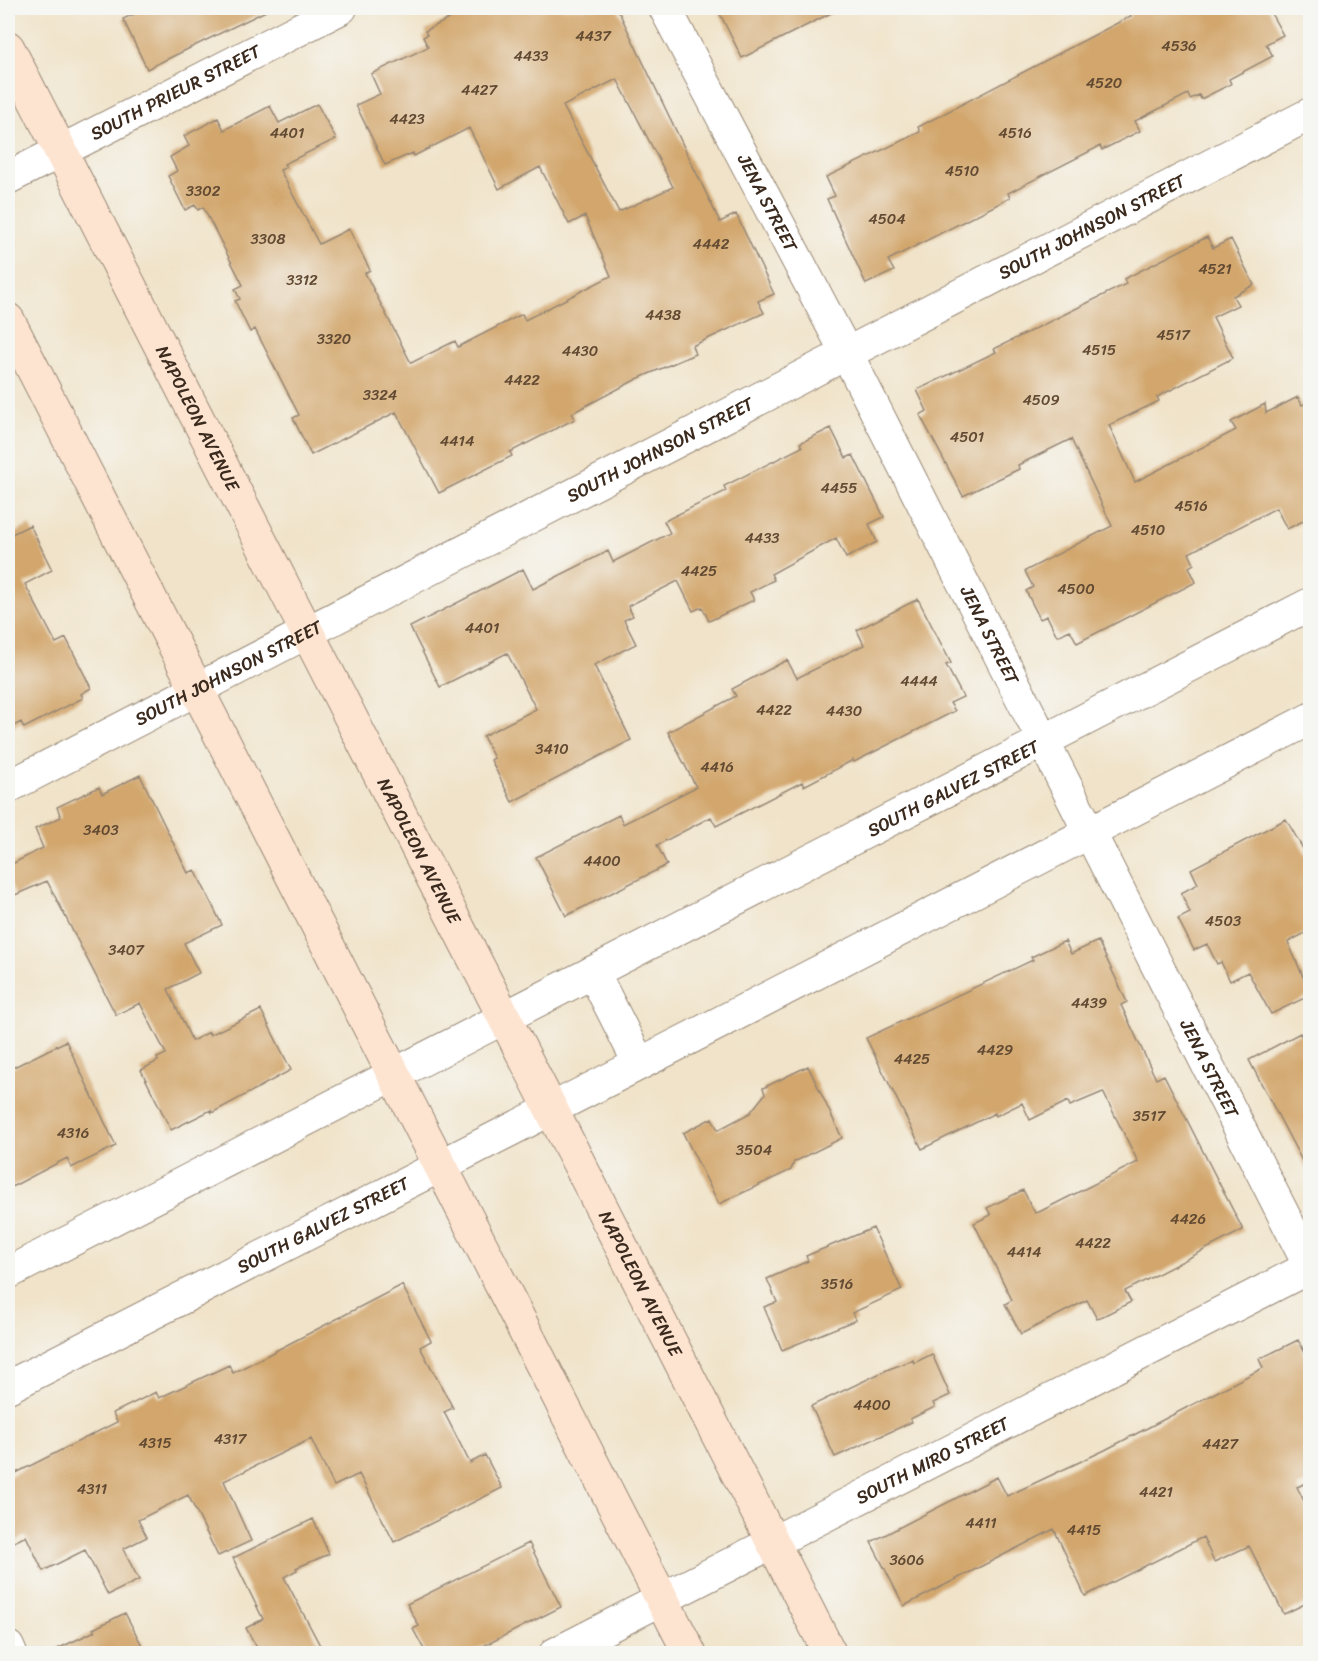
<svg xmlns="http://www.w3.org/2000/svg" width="1318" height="1661" font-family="Sriracha,sans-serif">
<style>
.building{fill:#d2a66c;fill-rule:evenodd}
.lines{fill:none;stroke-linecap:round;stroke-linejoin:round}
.street-casing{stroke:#968674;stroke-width:34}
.secondary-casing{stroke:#968674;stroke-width:35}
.street{stroke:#fff;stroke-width:32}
.secondary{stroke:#fde4d1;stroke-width:33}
.labels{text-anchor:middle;stroke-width:4.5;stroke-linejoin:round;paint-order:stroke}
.number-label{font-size:15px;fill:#614932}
.street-label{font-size:18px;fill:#3b2a1e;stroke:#f6f6f2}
</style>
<rect width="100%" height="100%" fill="#f6f6f2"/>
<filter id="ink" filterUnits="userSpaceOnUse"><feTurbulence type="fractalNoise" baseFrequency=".0167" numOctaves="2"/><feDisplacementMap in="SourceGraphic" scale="12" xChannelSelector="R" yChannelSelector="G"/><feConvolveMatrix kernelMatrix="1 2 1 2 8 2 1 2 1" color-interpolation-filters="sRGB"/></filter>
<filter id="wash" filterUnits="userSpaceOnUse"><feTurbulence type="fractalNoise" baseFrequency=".008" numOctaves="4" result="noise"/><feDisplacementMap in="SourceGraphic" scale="24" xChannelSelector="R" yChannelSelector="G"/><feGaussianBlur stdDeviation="1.35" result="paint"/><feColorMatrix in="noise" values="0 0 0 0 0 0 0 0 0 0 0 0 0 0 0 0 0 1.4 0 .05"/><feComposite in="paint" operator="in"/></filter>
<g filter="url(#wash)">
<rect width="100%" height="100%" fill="#f0e3c9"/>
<g id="blocks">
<path class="building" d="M 147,8 L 272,8 L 147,69 L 123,19 Z
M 470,8 L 617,8 L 720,222 L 736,214 L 774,294 L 758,301 L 764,313 L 692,346 L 695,354 L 637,379 L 572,413 L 575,419 L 510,452 L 512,456 L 439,493 L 396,412 L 311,455 L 293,418 L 299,415 L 255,329 L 250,332 L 235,301 L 240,299 L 235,289 L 243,285 L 203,207 L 198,210 L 195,205 L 185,210 L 168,176 L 177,171 L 170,157 L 189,146 L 184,136 L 218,118 L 224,130 L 270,106 L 279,123 L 317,104 L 336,139 L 284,164 L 286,167 L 280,170 L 319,244 L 349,229 L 370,270 L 365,273 L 411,363 L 455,341 L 458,347 L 522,314 L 525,320 L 611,276 L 585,216 L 569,224 L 540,167 L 499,189 L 469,128 L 414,156 L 413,153 L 385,165 L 356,105 L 380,94 L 371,74 L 428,47 L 423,37 L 427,35 L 425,31 ZM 617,79 L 673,187 L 619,212 L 563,106 Z
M 717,8 L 841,8 L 742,58 Z
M 1127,8 L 1268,8 L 1283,35 L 1266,44 L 1273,56 L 1229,79 L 1231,84 L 1201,99 L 1199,95 L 1190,99 L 1188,94 L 1135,121 L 1140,131 L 1102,150 L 1100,146 L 1008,193 L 1010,198 L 888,260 L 894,271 L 866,284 L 827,199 L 835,196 L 826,177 L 920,132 L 918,127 L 1131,16 Z
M 1207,237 L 1213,248 L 1231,239 L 1254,285 L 1233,296 L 1238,305 L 1213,317 L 1233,358 L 1157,397 L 1159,401 L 1109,425 L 1135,482 L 1236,430 L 1231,422 L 1265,404 L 1266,413 L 1298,397 L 1302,405 L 1311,401 L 1311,517 L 1287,529 L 1276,508 L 1189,553 L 1194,564 L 1189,567 L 1196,582 L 1077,643 L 1070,630 L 1057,636 L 1047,616 L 1040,619 L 1026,591 L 1033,587 L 1025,571 L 1112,526 L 1071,439 L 1018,465 L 1019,469 L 963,496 L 920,415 L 927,411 L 917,390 L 996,352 L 994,349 L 1126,284 L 1124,279 Z
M 831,428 L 846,458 L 853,455 L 884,517 L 869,524 L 877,542 L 846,558 L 836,538 L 771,574 L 774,580 L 750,592 L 754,600 L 709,621 L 702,607 L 693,611 L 678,581 L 628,606 L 633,616 L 624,620 L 636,644 L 594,665 L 631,740 L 512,802 L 491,760 L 494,758 L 483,736 L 536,709 L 507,653 L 440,687 L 410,627 L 523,569 L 533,589 L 608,551 L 613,562 L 670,533 L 664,521 L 726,491 L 724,486 L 802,447 L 800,443 Z
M 30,525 L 52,570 L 25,584 L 56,643 L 66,638 L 91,688 L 81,694 L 83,698 L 24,728 L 21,722 L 8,729 L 8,536 Z
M 918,599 L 951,663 L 946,665 L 963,697 L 950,703 L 955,711 L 854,762 L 853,760 L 804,786 L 802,782 L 716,826 L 711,817 L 657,845 L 667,865 L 566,916 L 536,857 L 619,815 L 623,824 L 696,787 L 668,732 L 736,696 L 732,689 L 787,660 L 797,678 L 864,645 L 857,630 Z
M 140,775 L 188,873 L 195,870 L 222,925 L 184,943 L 199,973 L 168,989 L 192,1041 L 209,1032 L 210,1035 L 261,1010 L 291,1070 L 212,1113 L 211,1110 L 171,1130 L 141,1070 L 158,1061 L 157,1058 L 166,1054 L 140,1003 L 116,1015 L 47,881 L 15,895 L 8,877 L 8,866 L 43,848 L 35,829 L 61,817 L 57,807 L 99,787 L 102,794 Z
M 1286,819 L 1311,863 L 1311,930 L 1288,942 L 1311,995 L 1271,1014 L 1248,972 L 1230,981 L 1221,962 L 1217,964 L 1207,944 L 1194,950 L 1178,919 L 1190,913 L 1181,893 L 1198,884 L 1191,869 Z
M 1065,941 L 1071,954 L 1098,941 L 1127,1002 L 1121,1005 L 1156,1079 L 1164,1075 L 1243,1230 L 1125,1291 L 1131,1302 L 1097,1319 L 1087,1300 L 1021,1334 L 1005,1304 L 1012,1300 L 974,1223 L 991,1215 L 987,1208 L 1023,1190 L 1035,1213 L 1039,1212 L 1138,1162 L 1103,1092 L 1070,1106 L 1068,1101 L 1030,1120 L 1022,1103 L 996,1116 L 995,1113 L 922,1149 L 866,1038 L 1033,960 L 1031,957 Z
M 1300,1033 L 1311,1052 L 1311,1178 L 1249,1060 Z
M 66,1041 L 116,1146 L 71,1168 L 67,1158 L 8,1189 L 8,1070 Z
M 808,1066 L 842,1138 L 794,1162 L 791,1170 L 719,1204 L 683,1133 L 712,1118 L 718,1130 L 750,1113 L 765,1094 L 763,1088 Z
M 873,1228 L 902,1290 L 852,1313 L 856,1320 L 782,1350 L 764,1307 L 777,1302 L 767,1279 L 808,1261 L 806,1256 Z
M 402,1285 L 431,1341 L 420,1347 L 453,1408 L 444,1412 L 470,1463 L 485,1455 L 502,1488 L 394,1542 L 359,1474 L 334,1486 L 311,1439 L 224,1481 L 251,1541 L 218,1556 L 188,1495 L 138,1520 L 147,1537 L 123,1549 L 139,1580 L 108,1595 L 85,1550 L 43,1571 L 26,1536 L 8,1545 L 8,1477 L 117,1422 L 113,1413 L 156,1392 L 159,1398 L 229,1365 L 233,1373 Z
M 1298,1340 L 1311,1364 L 1311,1481 L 1297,1487 L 1311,1515 L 1311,1601 L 1284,1614 L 1249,1546 L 1214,1562 L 1203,1537 L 1085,1596 L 1054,1529 L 904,1606 L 871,1542 L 997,1477 L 1007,1496 L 1105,1450 L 1263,1368 L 1259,1359 Z
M 932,1354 L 950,1395 L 933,1403 L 935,1407 L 910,1419 L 912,1422 L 835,1457 L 811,1406 L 889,1369 L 913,1360 L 914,1363 Z
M 313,1519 L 329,1554 L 296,1568 L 297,1570 L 284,1577 L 324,1653 L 260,1653 L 246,1628 L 263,1619 L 233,1558 Z
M 529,1543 L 561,1607 L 470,1653 L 426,1653 L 413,1629 L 419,1626 L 407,1604 Z
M 125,1613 L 146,1653 L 49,1653 L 95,1631 L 93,1629 Z"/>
</g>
</g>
<g filter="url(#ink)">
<use href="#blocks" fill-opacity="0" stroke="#968674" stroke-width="1.5"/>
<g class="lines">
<g class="street-casing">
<g id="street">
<path id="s1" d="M 665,8 L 847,354 L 1310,1267"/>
<path id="s2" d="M 8,178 L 341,8"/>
<path id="s3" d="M 8,787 L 1310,114"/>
<path d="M 593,972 L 639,1063"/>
<path id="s4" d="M 8,1273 C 441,1048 878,830 1310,604"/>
<path id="s5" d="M 8,1387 C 441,1163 878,945 1310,719"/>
<path d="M 8,1647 L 11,1654"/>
<path id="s6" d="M 555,1654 L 1310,1267"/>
</g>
</g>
<g class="secondary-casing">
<g id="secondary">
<path id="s7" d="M 8,48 L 830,1654"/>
<path d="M 8,320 L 690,1654"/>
</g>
</g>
<use href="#street" class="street"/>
<use href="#secondary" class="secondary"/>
</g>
</g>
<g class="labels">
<g class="number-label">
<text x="593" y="41">4437</text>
<text x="1179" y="51">4536</text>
<text x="531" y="61">4433</text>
<text x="1104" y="88">4520</text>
<text x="479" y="95">4427</text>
<text x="407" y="124">4423</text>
<text x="287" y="138">4401</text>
<text x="1015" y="138">4516</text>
<text x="962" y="176">4510</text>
<text x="203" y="196">3302</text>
<text x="887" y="224">4504</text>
<text x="268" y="244">3308</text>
<text x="711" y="249">4442</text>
<text x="1215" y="274">4521</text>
<text x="302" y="285">3312</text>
<text x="663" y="320">4438</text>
<text x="1173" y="340">4517</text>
<text x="334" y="344">3320</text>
<text x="1099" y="355">4515</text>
<text x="580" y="356">4430</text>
<text x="522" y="385">4422</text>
<text x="380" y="400">3324</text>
<text x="1041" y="405">4509</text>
<text x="967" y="442">4501</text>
<text x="457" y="446">4414</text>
<text x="839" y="493">4455</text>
<text x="1191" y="511">4516</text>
<text x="1148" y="535">4510</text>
<text x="762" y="543">4433</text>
<text x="699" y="576">4425</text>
<text x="1076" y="594">4500</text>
<text x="482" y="633">4401</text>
<text x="919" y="686">4444</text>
<text x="774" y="715">4422</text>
<text x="844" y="716">4430</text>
<text x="552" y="754">3410</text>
<text x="717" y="772">4416</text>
<text x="101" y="835">3403</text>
<text x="602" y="866">4400</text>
<text x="1223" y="926">4503</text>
<text x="126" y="955">3407</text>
<text x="1089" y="1008">4439</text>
<text x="995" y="1055">4429</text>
<text x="912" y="1064">4425</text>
<text x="1149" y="1121">3517</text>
<text x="73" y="1138">4316</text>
<text x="754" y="1155">3504</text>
<text x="1188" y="1224">4426</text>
<text x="1093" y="1248">4422</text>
<text x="1024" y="1257">4414</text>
<text x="837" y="1289">3516</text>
<text x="872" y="1410">4400</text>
<text x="230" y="1444">4317</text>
<text x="155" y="1448">4315</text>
<text x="1220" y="1449">4427</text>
<text x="92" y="1494">4311</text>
<text x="1156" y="1497">4421</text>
<text x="981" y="1528">4411</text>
<text x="1084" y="1535">4415</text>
<text x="907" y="1565">3606</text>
</g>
<g class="street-label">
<text dy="6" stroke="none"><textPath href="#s2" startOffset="188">SOUTH PRIEUR STREET</textPath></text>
<text dy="6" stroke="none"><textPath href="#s1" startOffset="220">JENA STREET</textPath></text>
<text dy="6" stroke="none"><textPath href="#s3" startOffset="1220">SOUTH JOHNSON STREET</textPath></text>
<text dy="6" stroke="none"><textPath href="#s7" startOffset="416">NAPOLEON AVENUE</textPath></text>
<text dy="6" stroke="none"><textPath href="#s3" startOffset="734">SOUTH JOHNSON STREET</textPath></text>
<text dy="6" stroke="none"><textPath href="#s1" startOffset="706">JENA STREET</textPath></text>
<text dy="6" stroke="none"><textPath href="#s3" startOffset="248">SOUTH JOHNSON STREET</textPath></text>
<text dy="6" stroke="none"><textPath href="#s4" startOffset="1062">SOUTH GALVEZ STREET</textPath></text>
<text dy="6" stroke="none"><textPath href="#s7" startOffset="902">NAPOLEON AVENUE</textPath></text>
<text dy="6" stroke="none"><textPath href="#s1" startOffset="1192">JENA STREET</textPath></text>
<text dy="6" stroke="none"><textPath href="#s5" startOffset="354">SOUTH GALVEZ STREET</textPath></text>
<text dy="6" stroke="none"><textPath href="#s7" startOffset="1388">NAPOLEON AVENUE</textPath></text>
<text dy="6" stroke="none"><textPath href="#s6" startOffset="424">SOUTH MIRO STREET</textPath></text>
</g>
</g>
<rect width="1318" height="1661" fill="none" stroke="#f6f6f2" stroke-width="30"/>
</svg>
